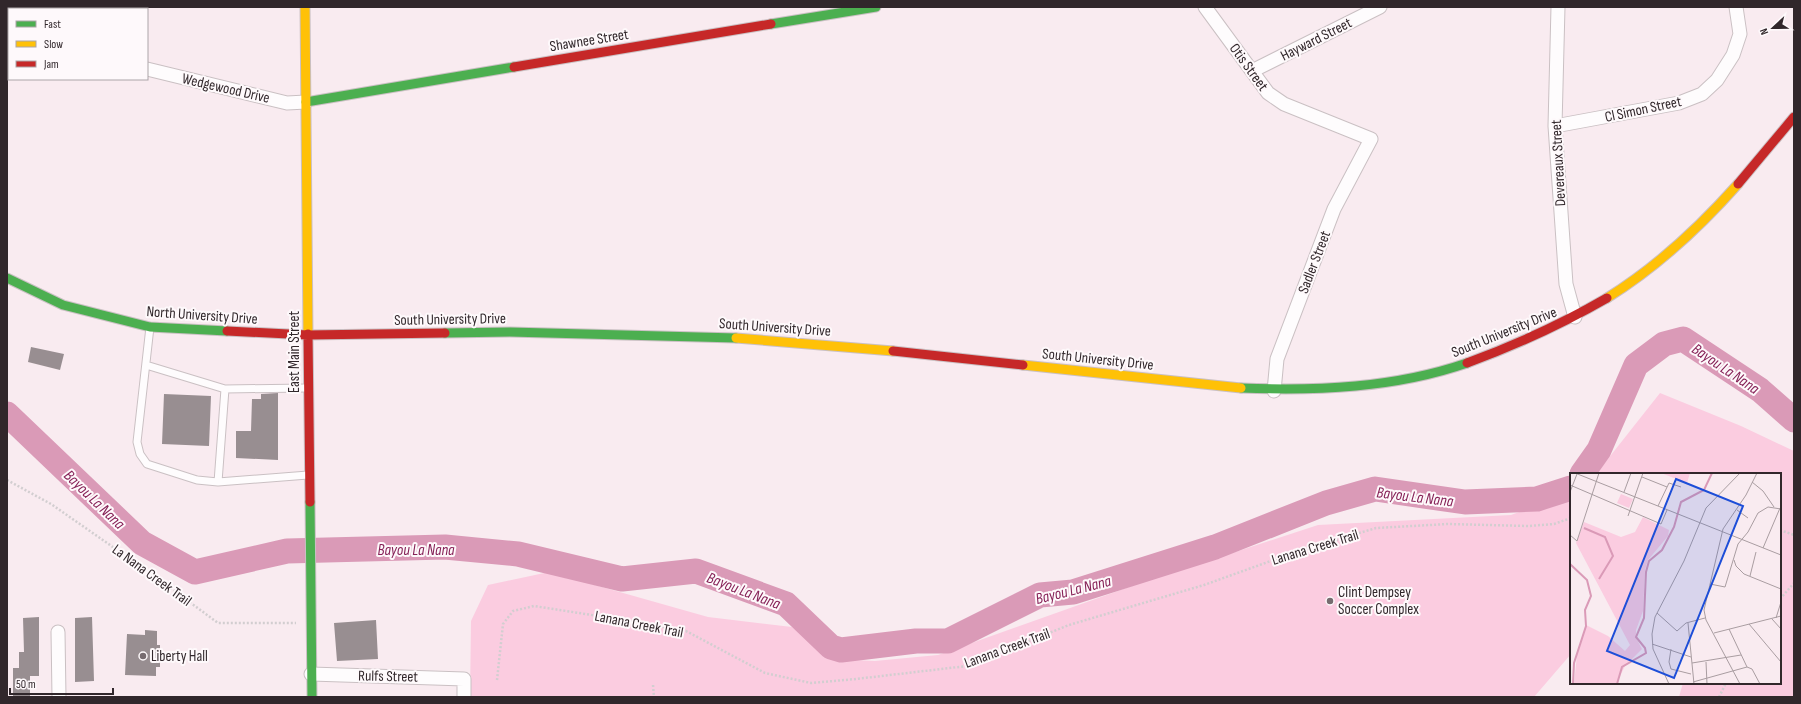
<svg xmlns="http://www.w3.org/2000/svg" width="1801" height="704" font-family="'Sofia Sans Condensed',sans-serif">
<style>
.green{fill:#fbcce0}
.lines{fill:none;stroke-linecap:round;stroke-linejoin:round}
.river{stroke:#da9ab7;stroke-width:25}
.building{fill:#988e91}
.lane-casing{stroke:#cac0c3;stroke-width:9}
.street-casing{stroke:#cac0c3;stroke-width:15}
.fast-casing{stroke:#cac0c3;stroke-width:11}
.slow-casing{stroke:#cac0c3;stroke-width:11}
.jam-casing{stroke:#cac0c3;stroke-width:11}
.path{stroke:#d2ced0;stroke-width:2.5;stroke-dasharray:2 2;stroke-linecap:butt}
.lane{stroke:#fefcfd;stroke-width:7}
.street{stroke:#fefcfd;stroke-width:13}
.fast{stroke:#4caf50;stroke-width:9}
.slow{stroke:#ffc107;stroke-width:9}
.jam{stroke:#c62828;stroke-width:9}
.poi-dot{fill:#776c70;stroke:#fef9fb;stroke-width:1.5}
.labels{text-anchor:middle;stroke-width:4;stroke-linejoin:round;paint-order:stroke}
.street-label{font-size:15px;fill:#31272b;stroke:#fef9fb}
.poi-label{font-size:15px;fill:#31272b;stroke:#fef9fb;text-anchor:start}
.water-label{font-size:16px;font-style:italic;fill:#862157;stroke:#fef9fb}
.inset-river{fill:none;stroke:#da9ab7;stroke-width:2}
.inset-road{fill:none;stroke:#a99da1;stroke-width:1}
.view{fill:#1d4ed8;fill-opacity:0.15;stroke:#1d4ed8;stroke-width:2}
.inset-edge{fill:none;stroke:#31272b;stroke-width:2}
</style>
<rect width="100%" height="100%" fill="#f9ebf0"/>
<path class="green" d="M 1660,393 L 1741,426 L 1794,451 L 1794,697 L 1679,697 L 1683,683 L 1780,683 L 1780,474 L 1596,474 Z
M 1571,493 L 1571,654 L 1534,697 L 470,697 L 471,621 L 488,585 L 549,572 L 708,617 L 792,627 L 832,659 L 875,661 L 938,655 L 1146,581 L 1318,525 L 1511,515 Z"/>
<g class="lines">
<path class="river" d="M 7,414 L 142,543 L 195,572 L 287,551 L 445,547 L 518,554 L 622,579 L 696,571 L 786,604 L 831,647 L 841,650 L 916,641 L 948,641 L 1040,595 L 1073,592 L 1215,547 L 1326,503 L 1375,489 L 1465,502 L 1537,499 L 1571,488
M 1582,474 L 1599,450 L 1636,365 L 1664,344 L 1683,339 L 1760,390 L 1794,420"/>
</g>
<path class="building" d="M 31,347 L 64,354 L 60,370 L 28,362 Z
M 278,393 L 278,460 L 236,458 L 236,431 L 251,431 L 252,399 L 261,399 L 261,394 Z
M 164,394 L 211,396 L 209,446 L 162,444 Z
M 39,617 L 39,676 L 30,676 L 30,697 L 13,697 L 13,668 L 19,668 L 19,652 L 24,652 L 23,618 Z
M 92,617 L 94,681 L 75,682 L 75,618 Z
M 376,620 L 378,659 L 337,661 L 334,623 Z
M 145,630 L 157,631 L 157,645 L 160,645 L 160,667 L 156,667 L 156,676 L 125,675 L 127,634 L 145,635 Z"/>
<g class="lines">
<g class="lane-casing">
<path id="lane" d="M 150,327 L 137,442 L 140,454 L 147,464 L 197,480 L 218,482 L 308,475
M 146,365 L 225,389 L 218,482
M 225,389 L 306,388"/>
</g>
<g class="street-casing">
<path id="street" d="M 1205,7 L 1268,93 L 1284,104 L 1371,139 L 1334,209 L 1277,359 L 1274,391
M 1558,7 L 1555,126 L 1566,284 L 1575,317
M 69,9 L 69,7
M 7,36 L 9,36
M 147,69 L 287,103 L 306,102
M 1252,71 L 1380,7
M 1555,126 L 1679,103 L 1702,94 L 1717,80 L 1733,55 L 1740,34 L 1736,7
M 58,632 L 59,697
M 311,674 L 464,679 L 464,697"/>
</g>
<g class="fast-casing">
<path id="fast" d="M 771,24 L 876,7
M 306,102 L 514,67
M 7,278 L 63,305 L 150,327 L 227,331
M 445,333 L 510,332 L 736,338
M 1241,388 C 1317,391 1395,388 1467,363
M 310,502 L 312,697"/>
</g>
<g class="slow-casing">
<path id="slow" d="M 305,7 L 308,334
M 1607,298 C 1657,267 1699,228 1738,184
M 736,338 L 893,351
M 1023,365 L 1241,388"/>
</g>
<g class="jam-casing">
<path id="jam" d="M 514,67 L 771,24
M 1738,184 L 1794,117
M 227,331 L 308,335 L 445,333
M 308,334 L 310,502
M 893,351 L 1023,365
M 1467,363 C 1516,345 1562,324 1607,298"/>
</g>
<path class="path" d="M 7,480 L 51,504 L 146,570 L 218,623 L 296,623
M 1780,530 L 1794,535
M 1780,599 L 1794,583
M 497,680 L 503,624 L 513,611 L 534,606 L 611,618 L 686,631 L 765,673 L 811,683 L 856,679 L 967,666 L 1069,625 L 1204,585 L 1293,553 L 1376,528 L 1448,524 L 1529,526 L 1554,524 L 1571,518
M 653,685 L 654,697
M 1719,697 L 1726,683"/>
<use href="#lane" class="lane"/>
<use href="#street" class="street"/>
<use href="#fast" class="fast"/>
<use href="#slow" class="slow"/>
<use href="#jam" class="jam"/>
</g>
<g class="poi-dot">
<circle cx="1330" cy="601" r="4"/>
<circle cx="143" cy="656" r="4"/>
</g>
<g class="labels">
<g class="street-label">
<text transform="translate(1316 39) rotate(-27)" y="5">Hayward Street</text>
<text transform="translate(589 40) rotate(-9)" y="5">Shawnee Street</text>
<text transform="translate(1249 67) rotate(54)" y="5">Otis Street</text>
<text transform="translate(226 88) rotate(13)" y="5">Wedgewood Drive</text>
<text transform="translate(1643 109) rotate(-12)" y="5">Cl Simon Street</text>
<text transform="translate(1558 163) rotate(-93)" y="5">Devereaux Street</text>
<text transform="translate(1314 262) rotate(-69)" y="5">Sadler Street</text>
<text transform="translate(202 315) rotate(4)" y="5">North University Drive</text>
<text transform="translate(450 319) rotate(-1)" y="5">South University Drive</text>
<text transform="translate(775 327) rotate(4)" y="5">South University Drive</text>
<text transform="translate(1504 332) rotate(-22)" y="5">South University Drive</text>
<text transform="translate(294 352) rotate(-90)" y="5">East Main Street</text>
<text transform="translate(1098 359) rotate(6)" y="5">South University Drive</text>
<text transform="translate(1315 547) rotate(-17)" y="5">Lanana Creek Trail</text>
<text transform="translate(152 575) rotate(36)" y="5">La Nana Creek Trail</text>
<text transform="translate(639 624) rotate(11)" y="5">Lanana Creek Trail</text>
<text transform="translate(1007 648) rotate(-20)" y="5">Lanana Creek Trail</text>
<text transform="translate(388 676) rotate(1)" y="5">Rulfs Street</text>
</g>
<g class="poi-label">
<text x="1338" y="597">Clint Dempsey<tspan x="1338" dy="17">Soccer Complex</tspan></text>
<text x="151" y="661">Liberty Hall</text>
</g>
<g class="water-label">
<text transform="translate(1726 368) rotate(34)" y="6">Bayou La Nana</text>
<text transform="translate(1415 496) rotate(7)" y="6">Bayou La Nana</text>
<text transform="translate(95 499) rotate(44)" y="6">Bayou La Nana</text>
<text x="416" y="555">Bayou La Nana</text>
<text transform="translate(1073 589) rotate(-14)" y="6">Bayou La Nana</text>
<text transform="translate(744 590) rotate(21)" y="6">Bayou La Nana</text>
</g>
</g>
<g transform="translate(1570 473)">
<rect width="211" height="211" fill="#f9ebf0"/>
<path d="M 91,0 L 120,0 L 117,10 ZM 51,21 L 63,26 L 59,35 L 47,30 ZM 73,44 L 99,57 L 98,63 L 78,87 L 75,97 L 73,138 L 66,157 L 66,165 L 72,176 L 55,193 L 46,211 L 4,211 L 7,182 L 16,152 L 38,163 L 55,178 L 60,172 L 6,70 L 14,49 L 51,64 L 65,59 Z" fill="#fbcce0"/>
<path class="inset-river" d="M 14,55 L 35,64 L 43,83 L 29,106M 0,91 L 17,107 L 21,123 L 15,137 L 16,153 L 4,190 L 3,211M 47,211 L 52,194 L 76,180 L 75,175 L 66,164 L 74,145 L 76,99 L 79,88 L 92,77 L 104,54 L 111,29 L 134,17 L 142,0"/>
<path class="inset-road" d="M 5,0 L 211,82M 72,4 L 97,14M 182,9 L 193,18 L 204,34M 0,12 L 91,51 L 97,37M 0,19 L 7,1M 54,19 L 61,0M 88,33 L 99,10 L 111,14M 167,37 L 178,45M 58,43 L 73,0M 0,62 L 7,68 L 29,0M 193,75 L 210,35M 164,87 L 166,93 L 174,101 L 211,116M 180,103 L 186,79M 140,111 L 155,114 L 168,71 L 178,59 L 188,40 L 198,34 L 211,36M 87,140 L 107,158 L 116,150 L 135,145M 206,145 L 211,129M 202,146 L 211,156M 118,150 L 124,211M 179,151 L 211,189M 159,156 L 177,194 L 182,196 L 190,211M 144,160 L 211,143M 82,171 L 121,184M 101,176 L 99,189 L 101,196 L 121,201M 136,189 L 137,211M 122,190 L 171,182M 123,209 L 177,194M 99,211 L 83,176 L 82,161 L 85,144 L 114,88 L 136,35 L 170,0M 170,211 L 136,147 L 134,137 L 153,56 L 176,22 L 187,0"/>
<path class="view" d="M 106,6 L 173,33 L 104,205 L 37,178 Z"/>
<rect width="211" height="211" class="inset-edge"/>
</g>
<rect width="1801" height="704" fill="none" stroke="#31272b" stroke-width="16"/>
<rect x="8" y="8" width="140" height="72" fill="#fef9fb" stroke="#aca5a8"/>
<rect x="16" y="21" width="20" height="6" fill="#4caf50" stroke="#aca5a8"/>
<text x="44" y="28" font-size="12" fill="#31272b">Fast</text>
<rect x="16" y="41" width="20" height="6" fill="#ffc107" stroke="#aca5a8"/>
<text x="44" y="48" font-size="12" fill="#31272b">Slow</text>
<rect x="16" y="61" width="20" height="6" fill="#c62828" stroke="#aca5a8"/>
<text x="44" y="68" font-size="12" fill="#31272b">Jam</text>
<g transform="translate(1773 28) rotate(248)" stroke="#fef9fb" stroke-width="3" paint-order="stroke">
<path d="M0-3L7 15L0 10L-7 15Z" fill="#31272b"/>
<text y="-6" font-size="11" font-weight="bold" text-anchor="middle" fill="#31272b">N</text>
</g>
<path d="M10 688v6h103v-6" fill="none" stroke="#31272b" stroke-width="2"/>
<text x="16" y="688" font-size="12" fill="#31272b" stroke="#fef9fb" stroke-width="3" paint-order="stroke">50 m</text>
</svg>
